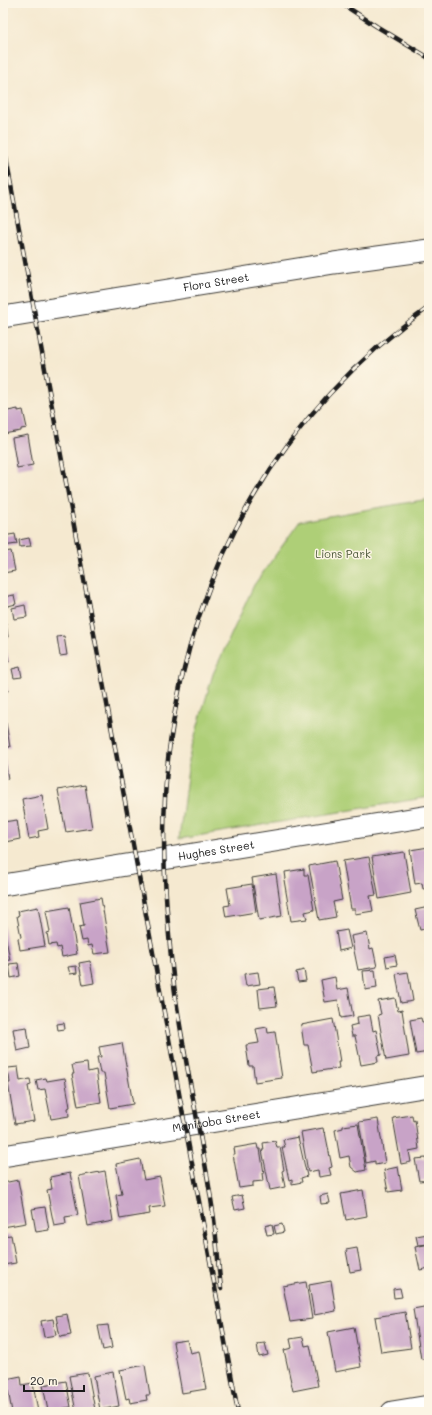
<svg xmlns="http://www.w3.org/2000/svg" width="432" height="1415" font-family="Mali,sans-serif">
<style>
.green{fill:#aecf77;stroke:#65764a}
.building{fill:#c8a3c7}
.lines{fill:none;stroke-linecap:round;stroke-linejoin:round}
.street-casing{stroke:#3d3b37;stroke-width:23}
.street{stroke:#fff;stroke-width:21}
.rail-casing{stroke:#1c1c1c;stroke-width:4.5}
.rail{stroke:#fcf5e5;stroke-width:3;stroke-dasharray:9;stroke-linecap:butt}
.labels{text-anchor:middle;stroke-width:3;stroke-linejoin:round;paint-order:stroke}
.street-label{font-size:11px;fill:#1c1c1c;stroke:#fcf5e5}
.park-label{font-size:11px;fill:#4f5b3c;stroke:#fcf5e5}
</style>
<rect width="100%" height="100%" fill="#fcf5e5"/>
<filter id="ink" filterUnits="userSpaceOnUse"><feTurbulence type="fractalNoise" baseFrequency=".025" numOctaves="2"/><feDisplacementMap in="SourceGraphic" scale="8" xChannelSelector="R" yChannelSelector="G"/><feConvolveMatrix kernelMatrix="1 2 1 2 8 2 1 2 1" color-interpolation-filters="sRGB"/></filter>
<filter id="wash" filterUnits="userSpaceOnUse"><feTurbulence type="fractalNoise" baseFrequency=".012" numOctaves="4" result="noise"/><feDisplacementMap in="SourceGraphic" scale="16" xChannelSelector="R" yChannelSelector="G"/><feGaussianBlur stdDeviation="0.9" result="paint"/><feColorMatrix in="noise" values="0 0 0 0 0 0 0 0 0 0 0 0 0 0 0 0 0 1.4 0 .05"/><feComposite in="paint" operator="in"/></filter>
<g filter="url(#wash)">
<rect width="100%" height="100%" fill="#f5e9d0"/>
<path class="green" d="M 429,499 L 429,797 L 179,839 L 190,753 L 213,674 L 254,585 L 300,521 Z"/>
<g id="blocks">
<path class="building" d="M 18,409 L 18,411 L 23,410 L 27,428 L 21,429 L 21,431 L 3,434 L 3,412 Z
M 28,435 L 33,465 L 17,468 L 12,438 Z
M 15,534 L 17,544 L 3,546 L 3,536 Z
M 29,538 L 31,546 L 20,547 L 19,540 Z
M 11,551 L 15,571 L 3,573 L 3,552 Z
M 14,595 L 16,604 L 4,607 L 3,597 Z
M 25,605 L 27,617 L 14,619 L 12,608 Z
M 3,623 L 6,623 L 8,637 L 4,638 L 9,662 L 3,663 Z
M 64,636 L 67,655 L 60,656 L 57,637 Z
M 20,667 L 22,677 L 14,678 L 12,669 Z
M 3,670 L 8,691 L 3,692 Z
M 3,723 L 6,723 L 10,747 L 3,748 Z
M 3,760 L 5,760 L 8,779 L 3,780 Z
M 85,785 L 92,828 L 66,832 L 58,790 Z
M 42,795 L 48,829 L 38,831 L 39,837 L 29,839 L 22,799 Z
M 17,820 L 20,839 L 5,842 L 6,847 L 3,847 L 3,822 Z
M 429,847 L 429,888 L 423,889 L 422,883 L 415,884 L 410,850 Z
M 404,852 L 411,893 L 379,899 L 372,857 Z
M 369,857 L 376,895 L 370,896 L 373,911 L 355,914 L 355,909 L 351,909 L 343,861 Z
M 335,861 L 342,900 L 333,902 L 336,917 L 319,920 L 309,866 Z
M 304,869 L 304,875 L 308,875 L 314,910 L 305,912 L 307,919 L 291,921 L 284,880 L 286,879 L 285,872 Z
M 276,874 L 282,916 L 259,920 L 252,878 Z
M 252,884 L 256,912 L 226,917 L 224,906 L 230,905 L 227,888 Z
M 101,898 L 110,952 L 94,954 L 92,945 L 88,946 L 87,940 L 82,941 L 79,927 L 84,926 L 80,902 Z
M 38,907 L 45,946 L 20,950 L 18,938 L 21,937 L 17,916 L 19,915 L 18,911 Z
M 69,907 L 77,954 L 62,957 L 60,947 L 57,948 L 56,944 L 49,945 L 47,933 L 50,932 L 46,911 Z
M 429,907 L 429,928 L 420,930 L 415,910 Z
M 3,923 L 10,960 L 3,961 Z
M 347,930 L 351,948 L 339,951 L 336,932 Z
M 367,933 L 370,949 L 373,948 L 377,967 L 358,970 L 351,936 Z
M 395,955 L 397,965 L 387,967 L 385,957 Z
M 90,961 L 94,983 L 83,985 L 79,963 Z
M 18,963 L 20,976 L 11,978 L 9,964 Z
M 76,966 L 77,973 L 70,974 L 68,967 Z
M 304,970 L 306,981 L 298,982 L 296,972 Z
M 375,970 L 377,988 L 365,990 L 363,971 Z
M 258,972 L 260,984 L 246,986 L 244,974 Z
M 408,972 L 413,1001 L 401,1003 L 396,974 Z
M 335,977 L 337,990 L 348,988 L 353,1016 L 341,1018 L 338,1000 L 325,1002 L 321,980 Z
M 274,987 L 277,1006 L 260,1008 L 258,989 Z
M 395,998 L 398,1011 L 402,1010 L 409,1056 L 386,1060 L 378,1015 L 381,1014 L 378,1001 Z
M 370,1015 L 373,1031 L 376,1030 L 381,1055 L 377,1056 L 378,1062 L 361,1065 L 355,1036 L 352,1036 L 350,1026 L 358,1024 L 357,1017 Z
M 421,1018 L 422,1022 L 429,1021 L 429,1052 L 416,1054 L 410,1020 Z
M 333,1019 L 340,1062 L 338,1062 L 339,1068 L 313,1072 L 308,1045 L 304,1045 L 301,1025 Z
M 64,1023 L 65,1029 L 58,1030 L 57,1024 Z
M 27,1027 L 30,1048 L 17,1051 L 13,1029 Z
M 267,1027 L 268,1033 L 275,1032 L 282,1078 L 255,1082 L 253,1066 L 249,1066 L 246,1045 L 259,1043 L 256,1029 Z
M 122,1043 L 133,1104 L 110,1108 L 104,1073 L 100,1073 L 97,1057 L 101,1057 L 99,1047 Z
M 87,1063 L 88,1072 L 96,1070 L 101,1102 L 78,1106 L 72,1074 L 74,1074 L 72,1065 Z
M 18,1067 L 20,1081 L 30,1079 L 31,1085 L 28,1086 L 34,1121 L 15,1124 L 8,1083 L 10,1083 L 8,1068 Z
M 46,1078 L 47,1081 L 65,1078 L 70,1107 L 68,1108 L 69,1116 L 51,1119 L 45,1089 L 38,1090 L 36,1080 Z
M 412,1115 L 413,1121 L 415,1120 L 419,1149 L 409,1151 L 411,1162 L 401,1164 L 393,1118 Z
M 378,1119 L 385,1163 L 375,1165 L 375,1161 L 366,1163 L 359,1122 Z
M 358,1124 L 366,1170 L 357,1172 L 351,1167 L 349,1156 L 340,1158 L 335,1130 L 343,1128 L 343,1126 Z
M 323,1128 L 324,1133 L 325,1132 L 332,1167 L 329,1168 L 331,1175 L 319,1177 L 318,1170 L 308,1172 L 301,1132 Z
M 298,1137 L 307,1176 L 301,1178 L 302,1182 L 292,1184 L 292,1179 L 289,1180 L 282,1147 L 285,1147 L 283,1140 Z
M 275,1141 L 277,1147 L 280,1147 L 284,1170 L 282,1171 L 285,1187 L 270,1190 L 262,1150 L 264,1150 L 263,1143 Z
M 257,1144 L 258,1149 L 260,1149 L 264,1173 L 262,1173 L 263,1181 L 253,1182 L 253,1186 L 239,1188 L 233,1154 L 235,1154 L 234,1148 Z
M 426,1158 L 429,1180 L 419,1181 L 415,1159 Z
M 140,1159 L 144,1180 L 160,1177 L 165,1206 L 149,1208 L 150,1214 L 120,1219 L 116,1195 L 122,1194 L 116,1164 Z
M 398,1167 L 402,1190 L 388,1192 L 384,1170 Z
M 105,1171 L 113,1221 L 88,1226 L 79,1176 Z
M 70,1173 L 78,1215 L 65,1217 L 66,1224 L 54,1226 L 47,1190 L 52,1189 L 50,1177 Z
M 18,1180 L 26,1223 L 3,1227 L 3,1183 Z
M 363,1190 L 367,1216 L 346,1220 L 341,1194 Z
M 328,1194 L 330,1203 L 321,1204 L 320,1196 Z
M 242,1195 L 245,1208 L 235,1210 L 232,1197 Z
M 45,1207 L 49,1230 L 36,1232 L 32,1209 Z
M 272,1224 L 274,1234 L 267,1235 L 265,1226 Z
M 282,1224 L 284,1232 L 276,1234 L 274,1226 Z
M 428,1234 L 429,1244 L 418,1245 L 416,1236 Z
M 11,1235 L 16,1263 L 3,1265 L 3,1236 Z
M 429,1244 L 429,1268 L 420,1270 L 415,1247 Z
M 357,1248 L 361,1270 L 350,1272 L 346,1250 Z
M 331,1281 L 336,1311 L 314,1315 L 309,1285 Z
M 306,1282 L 312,1319 L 290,1322 L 283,1286 Z
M 400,1288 L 402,1297 L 394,1298 L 393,1289 Z
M 429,1306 L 429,1358 L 421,1359 L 413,1309 Z
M 405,1312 L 411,1348 L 381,1352 L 375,1317 Z
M 67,1314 L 71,1335 L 60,1337 L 56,1316 Z
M 53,1319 L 56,1335 L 44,1337 L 41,1321 Z
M 108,1325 L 112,1348 L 103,1350 L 98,1326 Z
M 354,1327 L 361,1367 L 335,1372 L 328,1332 Z
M 303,1337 L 305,1346 L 310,1345 L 318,1386 L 293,1391 L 284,1350 L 292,1348 L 290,1339 Z
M 187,1340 L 190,1353 L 199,1351 L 206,1389 L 182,1393 L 173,1342 Z
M 265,1343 L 268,1355 L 259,1357 L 257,1344 Z
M 145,1365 L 150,1395 L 146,1395 L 147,1400 L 130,1403 L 129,1398 L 126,1399 L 120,1370 Z
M 113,1372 L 119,1406 L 100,1410 L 94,1376 Z
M 88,1373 L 95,1410 L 76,1412 L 69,1376 Z
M 21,1376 L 22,1385 L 33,1383 L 38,1412 L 12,1412 L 6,1379 Z
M 66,1381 L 71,1407 L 48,1411 L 43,1385 Z"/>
</g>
</g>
<g filter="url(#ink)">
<use href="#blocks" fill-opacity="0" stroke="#3d3b37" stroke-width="1"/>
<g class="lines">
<g class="street-casing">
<g id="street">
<path id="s1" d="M 3,317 L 334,263 L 429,250"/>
<path id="s2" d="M 3,885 L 429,816"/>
<path id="s3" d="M 3,1156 L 429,1086"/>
<path d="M 392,1412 L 429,1406"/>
</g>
</g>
<use href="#street" class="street"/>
<g class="rail-casing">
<path id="rail" d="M 341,3 L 376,26 L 429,58
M 3,142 L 238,1412
M 221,1288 C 218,1265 217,1242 214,1219 C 203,1140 184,1063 174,985 C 165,905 159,823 170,743 C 194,565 281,411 429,307"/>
</g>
<use href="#rail" class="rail"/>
</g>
</g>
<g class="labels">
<g class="street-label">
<text dy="4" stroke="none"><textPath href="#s1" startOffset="216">Flora Street</textPath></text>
<text dy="4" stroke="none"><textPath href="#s2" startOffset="216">Hughes Street</textPath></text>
<text dy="4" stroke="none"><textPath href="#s3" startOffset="216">Manitoba Street</textPath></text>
</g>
<g class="park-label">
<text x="343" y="558">Lions Park</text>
</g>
</g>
<rect width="432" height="1415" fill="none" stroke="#fcf5e5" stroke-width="16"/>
<path d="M24 1385v6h60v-6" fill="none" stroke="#1c1c1c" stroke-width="2"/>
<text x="30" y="1385" font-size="12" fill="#1c1c1c" stroke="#fcf5e5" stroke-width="3" paint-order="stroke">20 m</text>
</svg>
